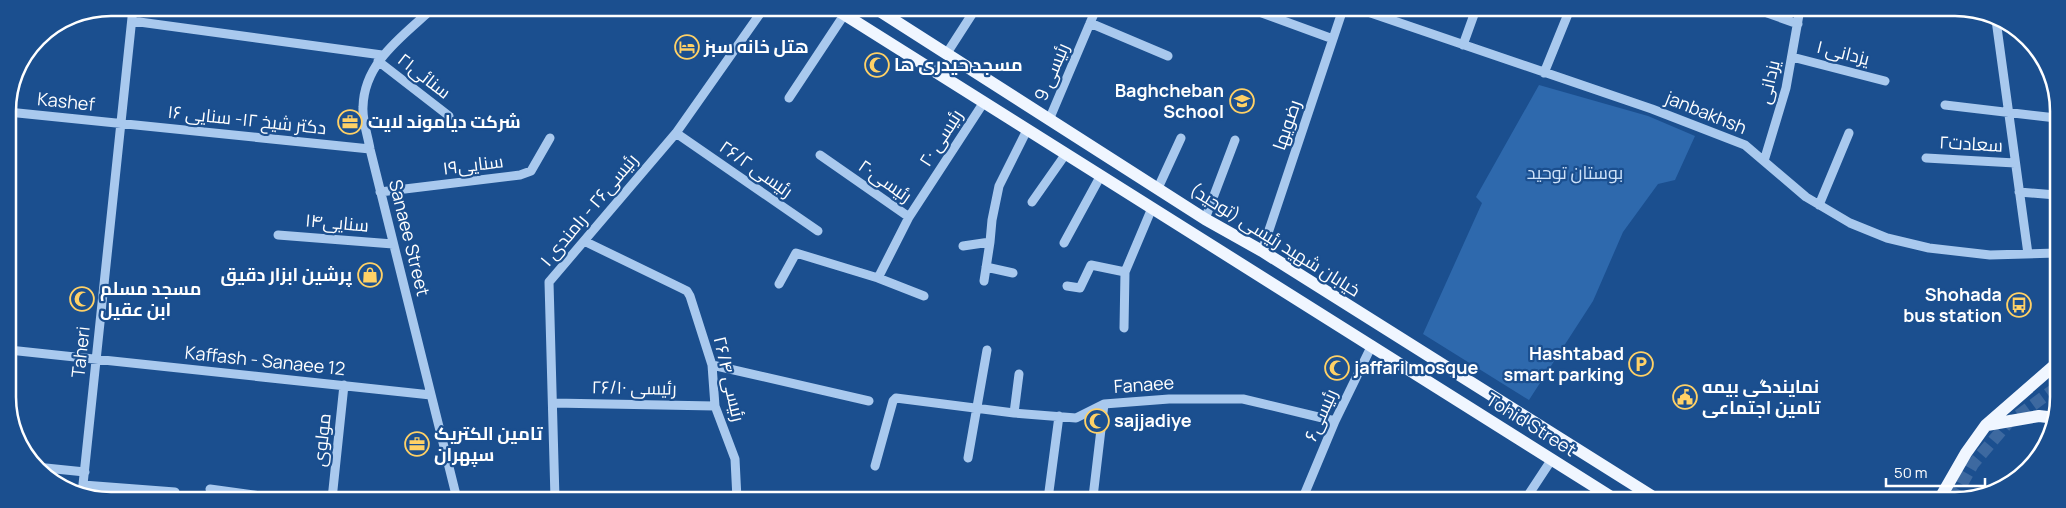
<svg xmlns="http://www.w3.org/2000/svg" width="2066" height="508" font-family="Manrope,Cairo,sans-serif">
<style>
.green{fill:#2e69ad}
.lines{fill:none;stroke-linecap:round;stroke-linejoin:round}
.major-tunnel{stroke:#3d69a0;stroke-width:12;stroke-dasharray:12 6;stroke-linecap:butt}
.minor{stroke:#a9c9ee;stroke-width:9}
.major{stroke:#f0f6ff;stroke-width:12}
.labels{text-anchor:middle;stroke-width:4.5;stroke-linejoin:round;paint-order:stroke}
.poi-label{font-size:18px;font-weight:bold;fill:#fff;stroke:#1b4f8f;text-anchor:start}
.street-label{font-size:18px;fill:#fff;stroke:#1b4f8f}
.park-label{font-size:18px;fill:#cfe3fa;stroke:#1b4f8f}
.rim{fill:none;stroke:#fff;stroke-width:2.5}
</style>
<rect width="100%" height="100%" fill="#1b4f8f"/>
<path class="green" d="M 1539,85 L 1648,116 L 1695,136 L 1675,180 L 1658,184 L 1623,232 L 1593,301 L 1529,400 L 1423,334 L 1482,203 L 1476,197 Z"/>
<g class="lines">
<path class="major-tunnel" d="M 1953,500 L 1973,464 L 2008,423 L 2056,388"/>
<path class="minor" d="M 433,8 C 403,36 364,62 363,107 C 362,120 368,136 370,149 L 457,499
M 1251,9 L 1333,39
M 1359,9 L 1652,109 L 1745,145 L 1806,197 L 1850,223 L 1887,238 L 1929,248 L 1990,255 L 2056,253
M 1756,9 L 1798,24
M 1996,20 L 2028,254
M 132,21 L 382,55
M 1090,23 L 1168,56
M 1463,45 L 1476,9
M 947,53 L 976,8
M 1792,57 L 1885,81
M 378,61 L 449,116
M 1544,73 L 1570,9
M 789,98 L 844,15
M 1945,105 L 2056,118
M 8,112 L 370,149
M 1049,120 L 1096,9
M 676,133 L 818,231
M 820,155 L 909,217
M 1926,158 L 2015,163
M 1764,161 L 1786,88 L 1800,9
M 1158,188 L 1181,138
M 380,192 L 520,175 L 531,171 L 550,138
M 2019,192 L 2056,195
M 1032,202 L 1065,155
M 1819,205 L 1849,133
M 1205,219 L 1235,140
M 278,235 L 393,244
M 584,241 L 681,288 L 687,291 L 690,296 L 712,365 L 715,406 L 735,459 L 737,499
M 1064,243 L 1100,177
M 963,246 L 990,242 L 992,220 L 999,186 L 1027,130
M 1262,251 L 1343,9
M 986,267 L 1013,273
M 984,281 L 990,242
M 779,284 L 796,253 L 878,278
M 1067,286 L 1080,288 L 1091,265 L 1125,272
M 924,296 L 878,278 L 909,217 L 984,102
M 1124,328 L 1125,272 L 1152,208
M 9,350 L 431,395
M 712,365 L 869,401
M 553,403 L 715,406
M 1014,413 L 1019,374
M 968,458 L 987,350
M 875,466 L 893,401 L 896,398 L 1014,413 L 1076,418 L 1104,404 L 1169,399 L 1243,399 L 1335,421
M 36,467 L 85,472
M 83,485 L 175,492
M 210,489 L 283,499
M 82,494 L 133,8
M 1093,497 L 1104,404
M 332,499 L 344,385
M 555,499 L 549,282 L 676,133 L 764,8
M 1048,499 L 1059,416
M 1302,500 L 1335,421 L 1372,345
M 1525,500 L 1552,459"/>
<path class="major" d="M 834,8 L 1616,500
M 875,8 L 1205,219 L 1262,251 L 1658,500
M 1987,425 L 2039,416 L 2056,418
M 1939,500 L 1966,453 L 1986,425 L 2056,364"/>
</g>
<defs>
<g id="hotel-ring" transform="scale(1.25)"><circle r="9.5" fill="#1b4f8f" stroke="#ffd166" stroke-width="1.5"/><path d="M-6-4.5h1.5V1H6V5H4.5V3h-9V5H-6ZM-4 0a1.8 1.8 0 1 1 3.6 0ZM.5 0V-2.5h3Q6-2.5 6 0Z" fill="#ffd166"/></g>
<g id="mosque-ring" transform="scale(1.25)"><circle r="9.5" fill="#1b4f8f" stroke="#ffd166" stroke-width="1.5"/><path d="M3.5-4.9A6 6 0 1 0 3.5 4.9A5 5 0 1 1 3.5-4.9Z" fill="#ffd166"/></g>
<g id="school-ring" transform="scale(1.25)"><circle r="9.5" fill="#1b4f8f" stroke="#ffd166" stroke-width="1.5"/><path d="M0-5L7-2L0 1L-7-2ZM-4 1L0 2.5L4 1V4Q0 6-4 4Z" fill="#ffd166"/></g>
<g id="office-ring" transform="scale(1.25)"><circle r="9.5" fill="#1b4f8f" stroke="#ffd166" stroke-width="1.5"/><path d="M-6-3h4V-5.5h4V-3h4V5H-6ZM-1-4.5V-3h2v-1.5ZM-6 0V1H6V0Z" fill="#ffd166"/></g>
<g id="shop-ring" transform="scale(1.25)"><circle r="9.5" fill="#1b4f8f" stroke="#ffd166" stroke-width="1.5"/><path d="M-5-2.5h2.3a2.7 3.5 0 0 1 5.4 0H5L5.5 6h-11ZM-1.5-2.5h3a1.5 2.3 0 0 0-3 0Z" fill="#ffd166"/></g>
<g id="bus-ring" transform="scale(1.25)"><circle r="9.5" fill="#1b4f8f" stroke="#ffd166" stroke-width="1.5"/><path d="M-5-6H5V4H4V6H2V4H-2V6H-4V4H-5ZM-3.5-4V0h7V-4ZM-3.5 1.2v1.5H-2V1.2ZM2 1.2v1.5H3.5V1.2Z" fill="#ffd166"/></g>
<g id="parking-ring" transform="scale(1.25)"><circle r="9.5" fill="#1b4f8f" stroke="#ffd166" stroke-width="1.5"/><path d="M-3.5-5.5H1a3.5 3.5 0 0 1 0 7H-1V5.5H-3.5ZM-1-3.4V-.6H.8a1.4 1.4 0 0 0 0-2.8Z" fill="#ffd166"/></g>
<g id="civic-ring" transform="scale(1.25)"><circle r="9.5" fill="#1b4f8f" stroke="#ffd166" stroke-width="1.5"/><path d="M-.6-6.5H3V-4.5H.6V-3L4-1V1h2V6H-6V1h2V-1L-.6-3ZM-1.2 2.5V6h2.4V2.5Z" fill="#ffd166"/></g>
</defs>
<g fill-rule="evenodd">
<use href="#hotel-ring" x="687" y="47"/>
<use href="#mosque-ring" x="877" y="65"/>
<use href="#school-ring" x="1242" y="101"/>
<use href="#office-ring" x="350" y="122"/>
<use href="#shop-ring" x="370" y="275"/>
<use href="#mosque-ring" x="82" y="299"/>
<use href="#bus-ring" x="2019" y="305"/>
<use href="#parking-ring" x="1641" y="364"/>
<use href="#mosque-ring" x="1337" y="368"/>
<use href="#civic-ring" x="1685" y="397"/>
<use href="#mosque-ring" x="1097" y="421"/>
<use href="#office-ring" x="417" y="444"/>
</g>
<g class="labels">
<g class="poi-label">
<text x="704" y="53">هتل خانه سبز</text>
<text x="894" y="71">مسجد حیدری ها</text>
<text x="1224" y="97" text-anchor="end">Baghcheban<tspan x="1224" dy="21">School</tspan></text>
<text x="368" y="128">شرکت دیاموند لایت</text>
<text x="352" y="281" text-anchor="end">پرشین ابزار دقیق</text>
<text x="100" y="295">مسجد مسلم<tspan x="100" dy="21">ابن عقیل</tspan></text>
<text x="2002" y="301" text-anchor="end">Shohada<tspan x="2002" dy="21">bus station</tspan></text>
<text x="1624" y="360" text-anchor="end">Hashtabad<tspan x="1624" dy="21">smart parking</tspan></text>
<text x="1354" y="374">jaffari mosque</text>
<text x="1702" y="393">نمایندگی بیمه<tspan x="1702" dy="21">تامین اجتماعی</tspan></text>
<text x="1114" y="427">sajjadiye</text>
<text x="434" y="440">تامین الکتریک<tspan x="434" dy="21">سپهران</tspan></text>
</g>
<g class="street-label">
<text transform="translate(1843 53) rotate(14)" y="6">یزدانی ۱</text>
<text transform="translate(1052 72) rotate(-67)" y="6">رئیسی 9</text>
<text transform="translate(424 76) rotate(38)" y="6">سنائی٢١</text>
<text transform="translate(1769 82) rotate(-77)" y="6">یزدانی</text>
<text transform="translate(66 102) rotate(6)" y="6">Kashef</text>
<text transform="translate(1706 113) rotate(22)" y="6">janbakhsh</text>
<text transform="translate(247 120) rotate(6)" y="6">دکتر شیخ ۱۲- سنایی ۱۶</text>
<text transform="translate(1287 125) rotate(-71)" y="6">رضویها</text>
<text transform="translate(941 138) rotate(-57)" y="6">رئیسی ۲۰</text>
<text transform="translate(1971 144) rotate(3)" y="6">سعادت۲</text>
<text transform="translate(473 165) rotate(-7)" y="6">سنایی۱۹</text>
<text transform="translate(756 169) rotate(35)" y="6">رئیسی ۲۶/۲</text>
<text transform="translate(885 181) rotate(35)" y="6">رئیسی۲۰</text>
<text transform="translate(589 210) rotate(-50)" y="6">رئیسی۲۶ - رامندی ۱</text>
<text transform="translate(337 223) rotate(5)" y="6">سنایی۱۴</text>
<text transform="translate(409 238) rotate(76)" y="6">Sanaee Street</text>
<text transform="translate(1275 240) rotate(32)" y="6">خیابان شهید رئیسی (توحید)</text>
<text transform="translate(81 352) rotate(-84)" y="6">Taheri</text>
<text transform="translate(265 361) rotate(6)" y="6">Kaffash - Sanaee 12</text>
<text transform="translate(729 379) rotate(77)" y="6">رئیسی ۲۶/۴</text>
<text transform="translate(1144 385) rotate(-4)" y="6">Fanaee</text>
<text transform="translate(634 388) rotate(1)" y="6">رئیسی ۲۶/۱۰</text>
<text transform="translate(1321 415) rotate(-66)" y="6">رئیسی۶</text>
<text transform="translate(1531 425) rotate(32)" y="6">Tohid Street</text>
<text transform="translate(322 440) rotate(-84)" y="6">مولوی</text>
</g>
<g class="park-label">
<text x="1575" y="179">بوستان توحید</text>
</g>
</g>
<path d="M0 0H2066V508H0ZM111 16H1955A95 95 0 0 1 2050 111V397A95 95 0 0 1 1955 492H111A95 95 0 0 1 16 397V111A95 95 0 0 1 111 16Z" fill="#1b4f8f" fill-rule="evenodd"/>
<path class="rim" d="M111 16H1955A95 95 0 0 1 2050 111V397A95 95 0 0 1 1955 492H111A95 95 0 0 1 16 397V111A95 95 0 0 1 111 16Z"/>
<path d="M1886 478v8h99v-8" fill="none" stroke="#ffffff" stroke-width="2.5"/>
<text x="1894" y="478" font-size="15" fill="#ffffff" stroke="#1b4f8f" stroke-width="4" paint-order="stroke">50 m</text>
</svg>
